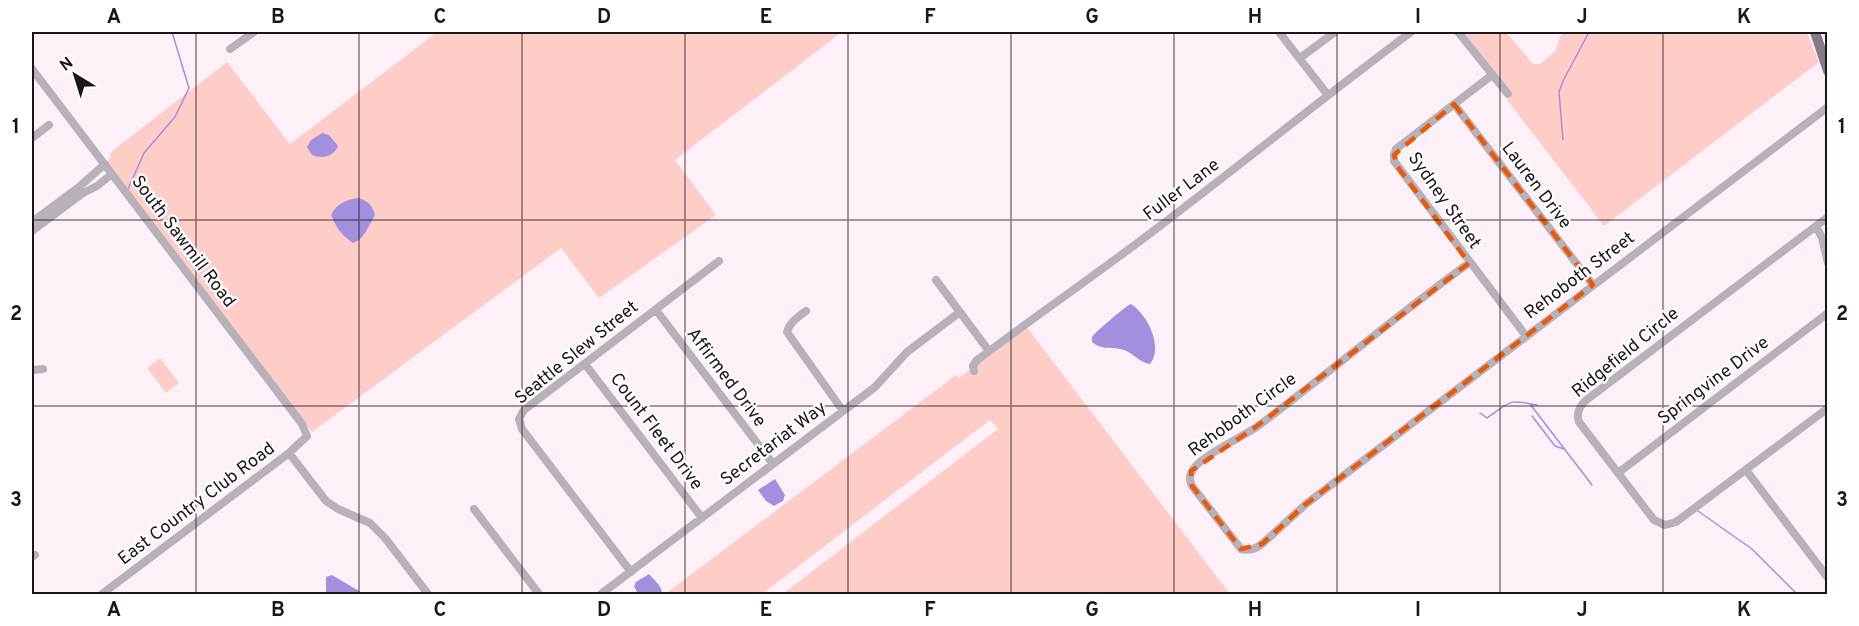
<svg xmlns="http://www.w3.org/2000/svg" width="1859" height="626" font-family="Overpass,sans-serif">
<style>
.green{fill:#ffcdc7}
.water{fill:#a290de}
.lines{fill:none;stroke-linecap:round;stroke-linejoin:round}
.stream{stroke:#a290de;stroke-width:1.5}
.minor{stroke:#b7b1b9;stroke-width:8}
.major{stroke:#847a88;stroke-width:10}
.marked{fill:none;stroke:#e8590c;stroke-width:4.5;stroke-dasharray:12 8;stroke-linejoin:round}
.grid{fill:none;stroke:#1c151a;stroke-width:1.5;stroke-opacity:0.55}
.labels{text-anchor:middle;stroke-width:4.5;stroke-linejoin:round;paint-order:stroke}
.street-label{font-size:18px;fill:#1c151a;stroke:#fff}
.neatline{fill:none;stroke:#1c151a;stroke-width:2}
.grid-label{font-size:20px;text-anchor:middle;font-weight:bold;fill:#1c151a}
</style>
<rect width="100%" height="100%" fill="#fdf0f8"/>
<path class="green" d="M 437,32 L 842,32 L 675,160 L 716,215 L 599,298 L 561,248 L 312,432 L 108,163 L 111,152 L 227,62 L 290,144 Z
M 1463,32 L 1506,32 L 1533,64 L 1540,64 L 1555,51 L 1562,32 L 1807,32 L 1819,62 L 1604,226 L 1507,100 L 1512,96 Z
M 1026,326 L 1230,594 L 787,594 L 785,592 L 998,429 L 990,420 L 762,594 L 665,594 L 956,375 L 959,378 Z
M 160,358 L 179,383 L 166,393 L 147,368 Z"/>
<path class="water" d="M 322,133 L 329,135 L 338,146 C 333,157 323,159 312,155 L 307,147 L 311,140 Z
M 359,198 C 368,201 373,206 375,215 C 369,225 364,240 353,243 C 342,236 336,227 331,215 C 336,204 347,199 359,198 Z
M 1131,304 C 1147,314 1164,347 1150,364 C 1140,363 1133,353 1124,350 C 1112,346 1102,351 1092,342 C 1092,340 1092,339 1092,337 C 1094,333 1127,305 1131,304 Z
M 775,479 L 785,495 L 783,501 L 774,506 L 766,501 L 758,490 Z
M 649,574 L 659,585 L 662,591 L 658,594 L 638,594 L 634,586 L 636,582 Z
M 332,575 L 364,594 L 324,594 L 326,591 L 326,577 Z"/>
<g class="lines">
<path class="stream" d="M 1563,140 L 1559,92 L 1563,81 L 1589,32
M 128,189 L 144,153 L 175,117 L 189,88 L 172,32
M 1530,404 L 1592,485
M 1480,413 L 1487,418 C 1512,401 1506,399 1537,405
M 1532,416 L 1555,446 L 1564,449
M 1698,511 L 1752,549 L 1797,594"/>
<path class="minor" d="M 1279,32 L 1327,94
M 1458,32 L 1508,94
M 230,49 L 254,32
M 1300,58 L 1335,32
M 32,69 L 302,424 L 307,436 L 289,453 L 102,594
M 1492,75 L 1396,149 L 1394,155 L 1394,161 L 1526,336
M 1454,104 L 1593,285
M 32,138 L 49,125
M 1828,217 L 1585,401 C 1579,408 1576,413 1579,422 L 1654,520 L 1665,525 L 1676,522 L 1828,408
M 32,222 L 79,187 L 105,164
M 1816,226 L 1822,238 L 1828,263
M 32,231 L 83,193 L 97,186 L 112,174
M 1469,263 C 1397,315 1329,373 1258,426 C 1243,437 1196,458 1191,473 C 1189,478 1190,482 1192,486 L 1241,549 C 1250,551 1255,549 1262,544 L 1306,504 L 1828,107
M 936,280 L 989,351
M 656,310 L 773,464
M 806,311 C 798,317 790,322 787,332 L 843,411
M 585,364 L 702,518
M 32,370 L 43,369
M 974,371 L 973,366 L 976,361 C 1034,317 1094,276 1152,232 C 1239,166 1324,97 1411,32
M 289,453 L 326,501 L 338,509 L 370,523 L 385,538 L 428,594
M 1746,470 L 1828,578
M 1618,473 L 1828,313
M 474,509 L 539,594
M 32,557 L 35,555
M 631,572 L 522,429 L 519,419 L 524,410 L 719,261
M 601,594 L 875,387 L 907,352 L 960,312"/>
<path class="major" d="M 1815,32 L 1828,71"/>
</g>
<path class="marked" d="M 1454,104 L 1593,285 L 1306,504 L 1262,544 L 1241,549 L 1192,486 L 1191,471 L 1257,426 L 1469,263 L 1397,166 L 1394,155 Z"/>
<path class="grid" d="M 196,32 L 196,594M 359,32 L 359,594M 522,32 L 522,594M 685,32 L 685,594M 848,32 L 848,594M 1011,32 L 1011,594M 1174,32 L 1174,594M 1337,32 L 1337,594M 1500,32 L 1500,594M 1663,32 L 1663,594M 32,220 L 1828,220M 32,406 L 1828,406"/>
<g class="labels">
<g class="street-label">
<text transform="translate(1537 185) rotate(53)" y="6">Lauren Drive</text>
<text transform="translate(1181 189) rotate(-37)" y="6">Fuller Lane</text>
<text transform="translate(1445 200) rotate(55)" y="6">Sydney Street</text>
<text transform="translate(184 241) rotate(53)" y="6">South Sawmill Road</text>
<text transform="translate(1579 275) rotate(-37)" y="6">Rehoboth Street</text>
<text transform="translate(576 352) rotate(-39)" y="6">Seattle Slew Street</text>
<text transform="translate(1625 352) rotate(-39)" y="6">Ridgefield Circle</text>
<text transform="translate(727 377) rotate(53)" y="6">Affirmed Drive</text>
<text transform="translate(1713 380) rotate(-37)" y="6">Springvine Drive</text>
<text transform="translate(1242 414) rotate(-36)" y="6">Rehoboth Circle</text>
<text transform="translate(657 431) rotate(53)" y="6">Count Fleet Drive</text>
<text transform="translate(773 443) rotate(-37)" y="6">Secretariat Way</text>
<text transform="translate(196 503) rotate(-37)" y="6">East Country Club Road</text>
</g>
</g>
<rect width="1859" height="626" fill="none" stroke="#ffffff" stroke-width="66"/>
<g transform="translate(75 75) rotate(322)" stroke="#ffffff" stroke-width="4.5" paint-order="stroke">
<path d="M0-4.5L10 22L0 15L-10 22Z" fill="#1c151a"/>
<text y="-9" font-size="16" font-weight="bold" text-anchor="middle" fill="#1c151a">N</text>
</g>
<rect x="33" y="33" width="1793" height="560" class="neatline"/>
<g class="grid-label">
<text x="114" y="23">A</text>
<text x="278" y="23">B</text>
<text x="440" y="23">C</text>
<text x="604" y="23">D</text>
<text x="766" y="23">E</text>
<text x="930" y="23">F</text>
<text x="1092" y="23">G</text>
<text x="1255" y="23">H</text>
<text x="1418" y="23">I</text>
<text x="1582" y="23">J</text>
<text x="1744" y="23">K</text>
<text x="16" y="133">1</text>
<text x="1842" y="133">1</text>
<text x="16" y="320">2</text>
<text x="1842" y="320">2</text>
<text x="16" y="506">3</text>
<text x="1842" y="506">3</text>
<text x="114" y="616">A</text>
<text x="278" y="616">B</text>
<text x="440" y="616">C</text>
<text x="604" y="616">D</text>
<text x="766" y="616">E</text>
<text x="930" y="616">F</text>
<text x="1092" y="616">G</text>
<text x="1255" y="616">H</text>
<text x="1418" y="616">I</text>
<text x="1582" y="616">J</text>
<text x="1744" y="616">K</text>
</g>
</svg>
